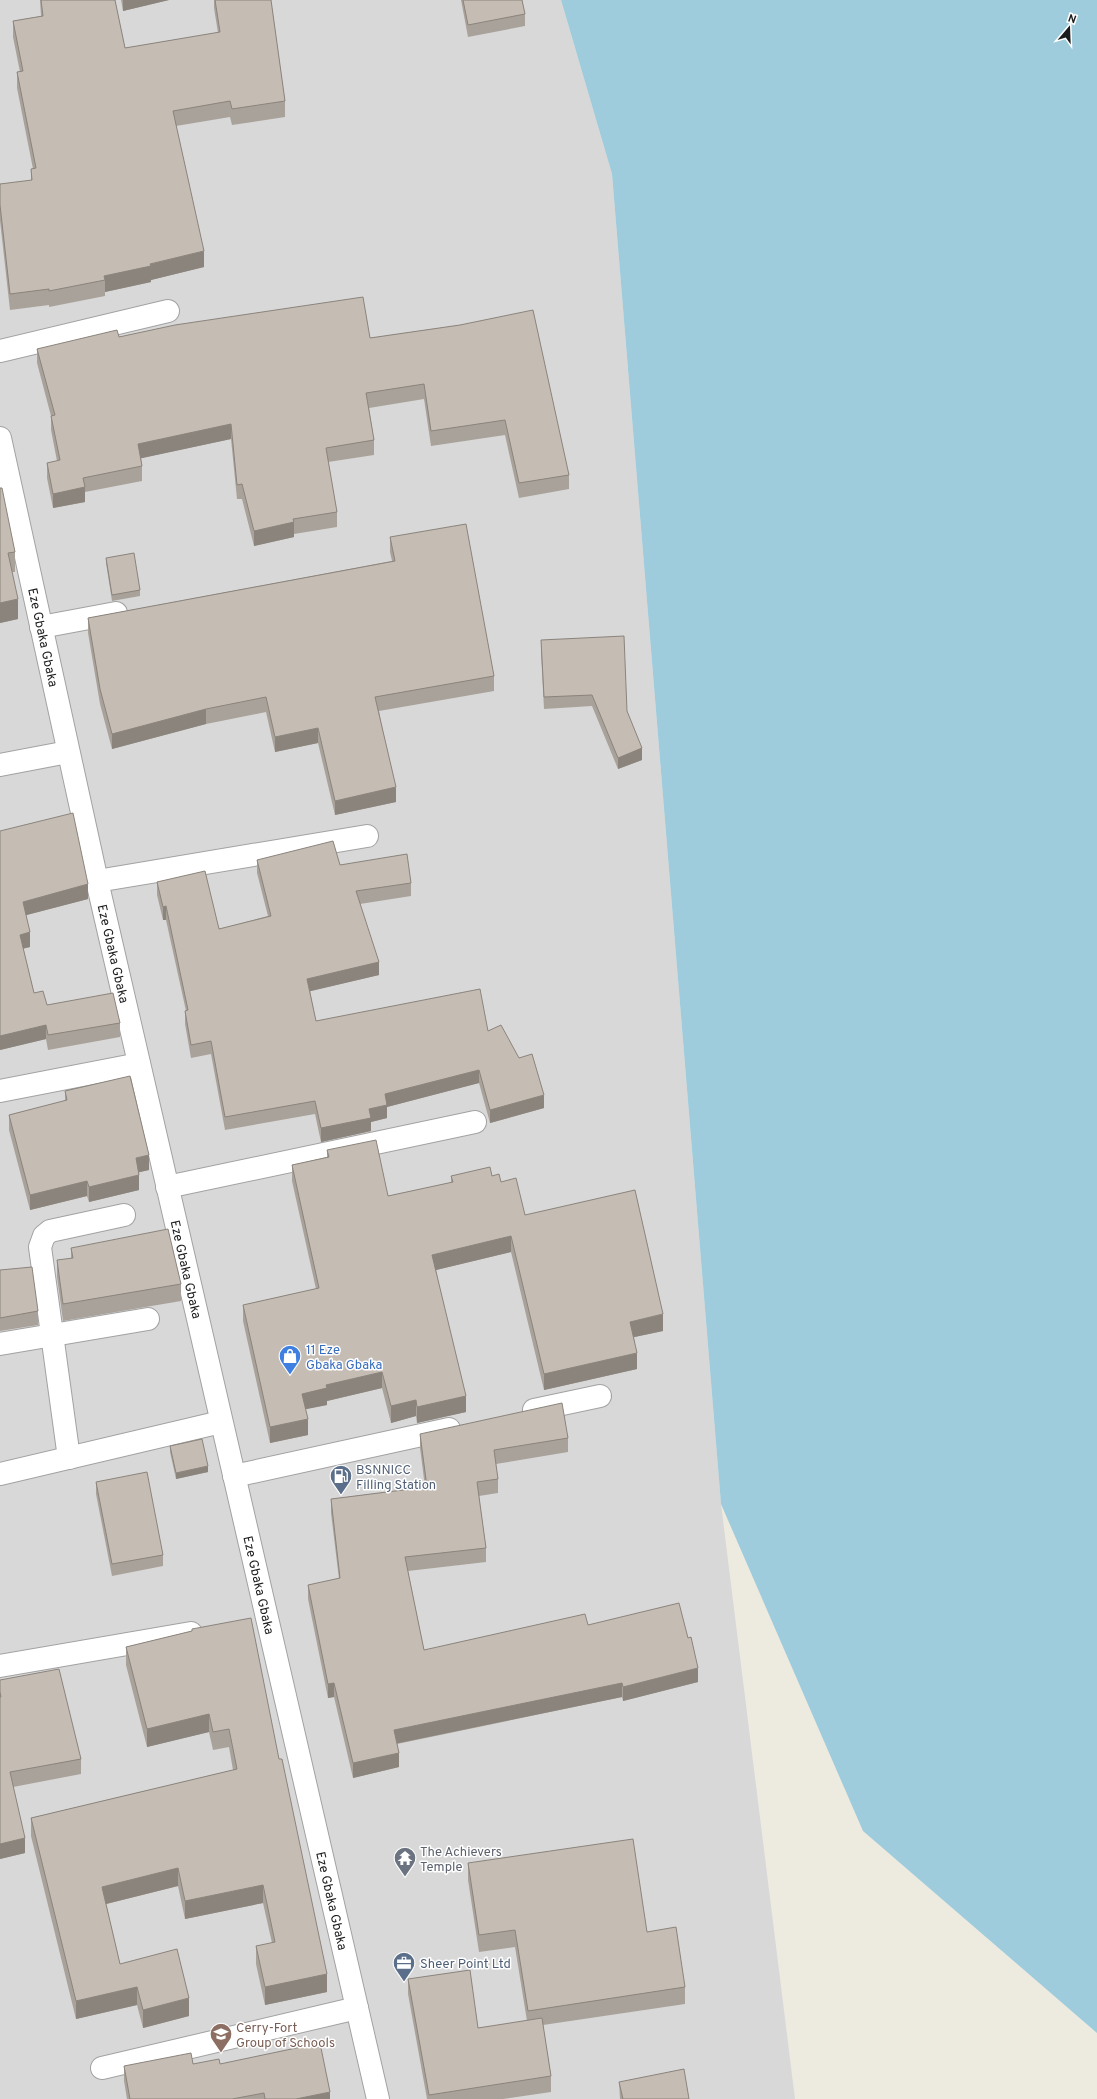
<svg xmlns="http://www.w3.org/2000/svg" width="1097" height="2099" font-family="Overpass,sans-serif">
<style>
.residential{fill:#d9d8d8}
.water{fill:#9eccdd}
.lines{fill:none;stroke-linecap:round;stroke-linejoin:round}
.minor-casing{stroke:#a2a2a2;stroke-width:24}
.minor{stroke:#fff;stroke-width:22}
.wall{fill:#a9a29a}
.shaded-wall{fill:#8a847d}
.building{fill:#c5bcb3;stroke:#8a847d}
.labels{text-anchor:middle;stroke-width:3;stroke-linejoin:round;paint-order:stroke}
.street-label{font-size:13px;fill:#1b1b1b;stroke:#fff}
.shop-label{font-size:13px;fill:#366cbe;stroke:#fff;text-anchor:start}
.service-label{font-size:13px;fill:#4e5e75;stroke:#fff;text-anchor:start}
.worship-label{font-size:13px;fill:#5b616d;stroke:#fff;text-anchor:start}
.education-label{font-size:13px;fill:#785e54;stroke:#fff;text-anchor:start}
</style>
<rect width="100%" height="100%" fill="#edeae0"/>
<path class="residential" d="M 0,0 L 561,0 L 612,174 L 721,1504 L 795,2099 L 0,2099 Z"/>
<path class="water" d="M 561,0 L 1097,0 L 1097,2033 L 863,1831 L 721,1504 L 612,174 Z"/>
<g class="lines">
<g class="minor-casing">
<g id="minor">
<path d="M 0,351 L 168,311"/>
<path id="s1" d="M 0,438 L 97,881 L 378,2099"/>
<path d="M 41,627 L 116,613"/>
<path d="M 0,765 L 68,752"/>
<path d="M 97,881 L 367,836"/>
<path d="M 0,1091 L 139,1064"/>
<path d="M 167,1187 L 475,1122"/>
<path d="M 0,1344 L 148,1319"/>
<path d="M 534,1410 L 600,1396"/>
<path d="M 69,1458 L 40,1247 L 44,1236 L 50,1231 L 124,1215"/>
<path d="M 0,1474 L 221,1422"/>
<path d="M 234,1476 L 449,1429"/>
<path d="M 0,1666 L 191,1633"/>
<path d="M 102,2068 L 357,2008"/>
</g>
</g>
<use href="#minor" class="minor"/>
</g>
<path class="wall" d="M 40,0 L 115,0 L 125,48 L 218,33 L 214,8 L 214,0 L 271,0 L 285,101 L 285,117 L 232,125 L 230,117 L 176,126 L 204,267 L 151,280 L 151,282 L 105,292 L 105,296 L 49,307 L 49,305 L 10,310 L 0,221 L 0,184 L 31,181 L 31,169 L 33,169 L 17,88 L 17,72 L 20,72 L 13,37 L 13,21 L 41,16 Z
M 121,0 L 169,0 L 123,11 Z
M 461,0 L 522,0 L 525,14 L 525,26 L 468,37 Z
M 460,325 L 569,475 L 569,489 L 519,498 L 505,435 L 431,446 L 424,399 L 369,408 L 374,440 L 374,455 L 328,462 L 337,512 L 337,527 L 294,534 L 294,537 L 254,546 L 242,499 L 237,499 L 231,439 L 141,458 L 142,466 L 142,481 L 85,492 L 85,502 L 53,508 L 47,478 L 47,463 L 57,461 L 51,430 L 51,416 L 37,363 L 37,349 L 119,337 L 370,338 Z
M 0,488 L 15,552 L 15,572 L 12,572 L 18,619 L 0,623 Z
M 390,537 L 494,676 L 494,691 L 379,711 L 396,802 L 335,815 L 318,743 L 275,752 L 266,712 L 206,724 L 112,749 L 100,704 L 88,633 L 88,618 L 392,561 L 390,552 Z
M 106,558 L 140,590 L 140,596 L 112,601 L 106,563 Z
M 541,640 L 627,711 L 642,760 L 618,769 L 592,706 L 544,709 L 541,652 Z
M 0,831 L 88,899 L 26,915 L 30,947 L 23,949 L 34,993 L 47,1005 L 120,1023 L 120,1037 L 48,1050 L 46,1039 L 0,1050 Z
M 257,860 L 340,865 L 411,883 L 411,896 L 360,904 L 379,975 L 310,991 L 316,1021 L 488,1031 L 544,1108 L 490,1123 L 479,1083 L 387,1107 L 387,1118 L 371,1122 L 371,1131 L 321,1142 L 315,1114 L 225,1130 L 211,1054 L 191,1058 L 185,1024 L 185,1011 L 186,1011 L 166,920 L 163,920 L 157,895 L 157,882 L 219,929 L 268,916 L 257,873 Z
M 65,1091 L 149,1170 L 139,1172 L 139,1190 L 89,1202 L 87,1196 L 30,1210 L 9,1130 L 9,1115 L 65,1101 Z
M 327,1150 L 388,1196 L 451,1183 L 451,1176 L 492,1176 L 501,1182 L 525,1215 L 663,1331 L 634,1337 L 637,1369 L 544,1390 L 511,1252 L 436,1270 L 466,1412 L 417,1423 L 416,1416 L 391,1423 L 382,1388 L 327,1401 L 327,1405 L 305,1409 L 308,1435 L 270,1443 L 243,1321 L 243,1305 L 316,1289 L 292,1181 L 292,1165 L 327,1157 Z
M 71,1248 L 181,1284 L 181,1301 L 63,1321 L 57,1277 L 57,1260 L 71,1259 Z
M 0,1270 L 38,1311 L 38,1325 L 0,1331 Z
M 420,1434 L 568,1438 L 568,1452 L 496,1464 L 498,1479 L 498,1493 L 479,1496 L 486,1548 L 486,1562 L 408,1571 L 424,1650 L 588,1625 L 698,1682 L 623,1701 L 622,1697 L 397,1744 L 399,1767 L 353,1778 L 334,1697 L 328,1698 L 308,1599 L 308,1585 L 339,1579 L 331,1513 L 331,1499 L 425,1487 L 420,1448 Z
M 170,1446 L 208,1472 L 176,1479 L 170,1452 Z
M 96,1482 L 163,1555 L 163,1566 L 112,1576 L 96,1494 Z
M 192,1629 L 327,1992 L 265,2005 L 256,1964 L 256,1946 L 272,1943 L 263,1903 L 185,1919 L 178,1886 L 106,1904 L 120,1964 L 189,2016 L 143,2028 L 137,2005 L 76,2019 L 31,1836 L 31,1818 L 233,1770 L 229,1747 L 213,1750 L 209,1732 L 147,1747 L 126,1665 L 126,1647 L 192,1631 Z
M 0,1680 L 81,1759 L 81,1774 L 13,1787 L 25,1853 L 0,1859 Z
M 468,1863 L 647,1932 L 685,1987 L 685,2004 L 543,2025 L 551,2076 L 551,2092 L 503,2099 L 427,2099 L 408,1994 L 408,1979 L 478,2028 L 527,2021 L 515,1947 L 479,1952 L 468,1880 Z
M 193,2064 L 220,2064 L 330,2099 L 127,2099 L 124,2081 L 124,2066 Z
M 619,2082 L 689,2099 L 620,2099 Z"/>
<path class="shaded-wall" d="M 123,0 L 169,0 L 123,11 Z
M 204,251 L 204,267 L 151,280 L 151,282 L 105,292 L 105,280 L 104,276 Z
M 231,424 L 231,439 L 138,459 L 138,444 Z
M 85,487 L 85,502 L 53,508 L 53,494 Z
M 294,522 L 294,537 L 254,546 L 254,531 Z
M 18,599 L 18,619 L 0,623 L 0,603 Z
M 206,709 L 206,724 L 112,749 L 112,734 Z
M 318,728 L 318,743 L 275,752 L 275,737 Z
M 642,748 L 642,760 L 618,769 L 618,758 Z
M 396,787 L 396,802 L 335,815 L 335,801 Z
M 88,884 L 88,899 L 23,916 L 23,902 Z
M 166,906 L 166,920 L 163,920 L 163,907 Z
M 30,932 L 30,947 L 20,949 L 20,935 Z
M 379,962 L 379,975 L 307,992 L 307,979 Z
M 46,1025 L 46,1039 L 0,1050 L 0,1036 Z
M 479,1070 L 479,1083 L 387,1107 L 387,1118 L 371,1122 L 371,1131 L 321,1142 L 321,1128 L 369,1109 L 385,1094 Z
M 544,1095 L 544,1108 L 490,1123 L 490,1110 Z
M 149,1155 L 149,1170 L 136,1173 L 136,1158 Z
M 139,1175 L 139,1190 L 89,1202 L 89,1187 Z
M 87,1181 L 87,1196 L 30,1210 L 30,1195 Z
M 511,1236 L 511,1252 L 432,1271 L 432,1255 Z
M 663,1314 L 663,1331 L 630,1338 L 630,1322 Z
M 637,1353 L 637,1369 L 544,1390 L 544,1374 Z
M 382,1372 L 382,1388 L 327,1401 L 327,1405 L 302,1410 L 302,1394 L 326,1385 Z
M 466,1396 L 466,1412 L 417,1423 L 417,1407 Z
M 416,1400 L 416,1416 L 391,1423 L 391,1406 Z
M 308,1419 L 308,1435 L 270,1443 L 270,1427 Z
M 208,1466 L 208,1472 L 176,1479 L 176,1473 Z
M 698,1668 L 698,1682 L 623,1701 L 623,1687 Z
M 334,1683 L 334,1697 L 328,1698 L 328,1684 Z
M 622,1683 L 622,1697 L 394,1744 L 394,1730 Z
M 209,1714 L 209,1732 L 147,1747 L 147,1729 Z
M 399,1753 L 399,1767 L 353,1778 L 353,1763 Z
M 25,1838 L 25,1853 L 0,1859 L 0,1844 Z
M 178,1868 L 178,1886 L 102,1905 L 102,1887 Z
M 263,1885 L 263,1903 L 185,1919 L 185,1901 Z
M 327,1974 L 327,1992 L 265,2005 L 265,1987 Z
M 137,1987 L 137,2005 L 76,2019 L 76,2001 Z
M 189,1998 L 189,2016 L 143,2028 L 143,2010 Z
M 330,2092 L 330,2099 L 296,2099 Z"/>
<path class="building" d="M 41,0 L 115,0 L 125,48 L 220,32 L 215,0 L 271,0 L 285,101 L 232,109 L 230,101 L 173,111 L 204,251 L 150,264 L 151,266 L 104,276 L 105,280 L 49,291 L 49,289 L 10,294 L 0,205 L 0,184 L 32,180 L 31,169 L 36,168 L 17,72 L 23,71 L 13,21 L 43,16 Z
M 463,0 L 522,0 L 525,14 L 468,25 Z
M 363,297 L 370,338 L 460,325 L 533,310 L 569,475 L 519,483 L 505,420 L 431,431 L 424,384 L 366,393 L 374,440 L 326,448 L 337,512 L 293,519 L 294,522 L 254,531 L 242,484 L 237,485 L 231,424 L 138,444 L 142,466 L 83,478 L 85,487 L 53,494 L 47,463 L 60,460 L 51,416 L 55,415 L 37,349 L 117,330 L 119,337 L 175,325 Z
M 0,488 L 2,488 L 15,552 L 8,553 L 18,599 L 0,603 Z
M 466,524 L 494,676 L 375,697 L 396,787 L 335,801 L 318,728 L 275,737 L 266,697 L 206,709 L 112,734 L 100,689 L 88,618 L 395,561 L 390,537 Z
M 134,553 L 140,590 L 112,595 L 106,558 Z
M 624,636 L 627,711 L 642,748 L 618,758 L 592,695 L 544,697 L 541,640 Z
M 73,813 L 88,884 L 23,902 L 30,932 L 20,935 L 34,993 L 43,991 L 47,1005 L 113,993 L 120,1023 L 48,1035 L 46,1025 L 0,1036 L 0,831 Z
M 333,841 L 340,865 L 407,854 L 411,883 L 356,891 L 379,962 L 307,979 L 316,1021 L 480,989 L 488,1031 L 501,1025 L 519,1058 L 532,1054 L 544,1095 L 490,1110 L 479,1070 L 385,1094 L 387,1105 L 369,1109 L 371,1118 L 321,1128 L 315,1101 L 225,1117 L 211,1041 L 191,1045 L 185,1011 L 188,1010 L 166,906 L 163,907 L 157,882 L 205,871 L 219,929 L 271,916 L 257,860 Z
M 130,1076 L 149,1155 L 136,1158 L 139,1175 L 89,1187 L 87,1181 L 30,1195 L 9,1115 L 67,1100 L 65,1091 Z
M 376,1140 L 388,1196 L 453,1182 L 451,1176 L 490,1167 L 492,1176 L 499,1174 L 501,1182 L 516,1178 L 525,1215 L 635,1190 L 663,1314 L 630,1322 L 637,1353 L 544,1374 L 511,1236 L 432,1255 L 466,1396 L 417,1407 L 416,1400 L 391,1406 L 382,1372 L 326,1385 L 327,1388 L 302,1394 L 308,1419 L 270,1427 L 243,1305 L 319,1288 L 292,1165 L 329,1157 L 327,1150 Z
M 168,1229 L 181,1284 L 63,1304 L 57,1260 L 73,1258 L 71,1248 Z
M 32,1267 L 38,1311 L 0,1318 L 0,1270 Z
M 562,1403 L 568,1438 L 494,1450 L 498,1479 L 477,1482 L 486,1548 L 405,1557 L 424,1650 L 585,1614 L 588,1625 L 679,1603 L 688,1638 L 691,1637 L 698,1668 L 623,1687 L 622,1683 L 394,1730 L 399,1753 L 353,1763 L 334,1683 L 328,1684 L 308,1585 L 340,1578 L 331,1499 L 427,1487 L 420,1434 Z
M 202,1439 L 208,1466 L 176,1473 L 170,1446 Z
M 147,1472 L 163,1555 L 112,1564 L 96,1482 Z
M 251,1618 L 279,1759 L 282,1759 L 327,1974 L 265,1987 L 256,1946 L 275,1942 L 263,1885 L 185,1901 L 178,1868 L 102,1887 L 120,1964 L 177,1949 L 189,1998 L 143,2010 L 137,1987 L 76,2001 L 31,1818 L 237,1769 L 229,1729 L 213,1732 L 209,1714 L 147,1729 L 126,1647 L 192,1631 L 192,1629 Z
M 59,1669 L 81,1759 L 10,1772 L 25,1838 L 0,1844 L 0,1697 L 1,1697 L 0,1692 L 0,1680 Z
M 633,1839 L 647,1932 L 676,1927 L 685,1987 L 528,2011 L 515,1930 L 479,1935 L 468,1863 Z
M 470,1970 L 478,2028 L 542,2018 L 551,2076 L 429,2095 L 408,1979 Z
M 320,2043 L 330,2092 L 296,2099 L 265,2099 L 264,2093 L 232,2099 L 130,2099 L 124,2066 L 191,2053 L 193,2064 L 219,2059 L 220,2064 Z
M 684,2069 L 689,2099 L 623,2099 L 619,2082 Z"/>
<defs>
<g id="shop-pin" transform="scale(1.15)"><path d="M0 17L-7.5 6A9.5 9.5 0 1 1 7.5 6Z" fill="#3f7fe0" stroke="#fff"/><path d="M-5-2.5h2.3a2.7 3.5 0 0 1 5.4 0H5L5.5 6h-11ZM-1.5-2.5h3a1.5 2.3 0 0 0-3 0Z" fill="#fff"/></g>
<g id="fuel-pin" transform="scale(1.15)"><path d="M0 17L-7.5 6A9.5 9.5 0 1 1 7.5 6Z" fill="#5c6f8a" stroke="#fff"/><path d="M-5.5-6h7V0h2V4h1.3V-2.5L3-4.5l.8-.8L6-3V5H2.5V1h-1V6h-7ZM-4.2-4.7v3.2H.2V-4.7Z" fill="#fff"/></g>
<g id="temple-pin" transform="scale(1.15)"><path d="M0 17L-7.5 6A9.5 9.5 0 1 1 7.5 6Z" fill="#6b7280" stroke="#fff"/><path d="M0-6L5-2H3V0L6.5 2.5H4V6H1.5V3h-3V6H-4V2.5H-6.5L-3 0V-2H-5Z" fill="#fff"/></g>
<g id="office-pin" transform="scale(1.15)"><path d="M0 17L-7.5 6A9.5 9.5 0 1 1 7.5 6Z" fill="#5c6f8a" stroke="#fff"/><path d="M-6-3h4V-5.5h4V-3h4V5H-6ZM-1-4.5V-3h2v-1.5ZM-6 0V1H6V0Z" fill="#fff"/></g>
<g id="school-pin" transform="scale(1.15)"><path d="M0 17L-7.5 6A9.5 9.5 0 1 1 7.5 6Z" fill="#8d6e63" stroke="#fff"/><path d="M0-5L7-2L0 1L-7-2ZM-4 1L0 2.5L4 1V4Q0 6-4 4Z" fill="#fff"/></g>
</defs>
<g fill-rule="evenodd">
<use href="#shop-pin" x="290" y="1356"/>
<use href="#fuel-pin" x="341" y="1476"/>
<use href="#temple-pin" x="405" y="1858"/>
<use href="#office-pin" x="404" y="1963"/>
<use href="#school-pin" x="221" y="2034"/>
</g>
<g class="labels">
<g class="street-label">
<text dy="5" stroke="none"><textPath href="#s1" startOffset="204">Eze Gbaka Gbaka</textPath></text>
<text dy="5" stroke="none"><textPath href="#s1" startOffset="528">Eze Gbaka Gbaka</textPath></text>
<text dy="5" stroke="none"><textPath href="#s1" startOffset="852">Eze Gbaka Gbaka</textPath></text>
<text dy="5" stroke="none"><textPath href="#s1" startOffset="1176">Eze Gbaka Gbaka</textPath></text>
<text dy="5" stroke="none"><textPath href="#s1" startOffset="1500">Eze Gbaka Gbaka</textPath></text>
</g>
<g class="shop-label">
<text x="306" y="1354">11 Eze<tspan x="306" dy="15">Gbaka Gbaka</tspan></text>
</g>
<g class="service-label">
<text x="356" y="1474">BSNNICC<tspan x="356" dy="15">Filling Station</tspan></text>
<text x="420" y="1968">Sheer Point Ltd</text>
</g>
<g class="worship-label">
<text x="420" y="1856">The Achievers<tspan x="420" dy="15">Temple</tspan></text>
</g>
<g class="education-label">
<text x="236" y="2032">Cerry-Fort<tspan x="236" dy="15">Group of Schools</tspan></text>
</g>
</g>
<g transform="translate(1069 28) rotate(19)" stroke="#ffffff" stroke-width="3" paint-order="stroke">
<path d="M0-3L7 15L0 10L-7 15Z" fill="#1b1b1b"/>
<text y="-6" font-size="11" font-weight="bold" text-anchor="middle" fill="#1b1b1b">N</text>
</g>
</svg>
